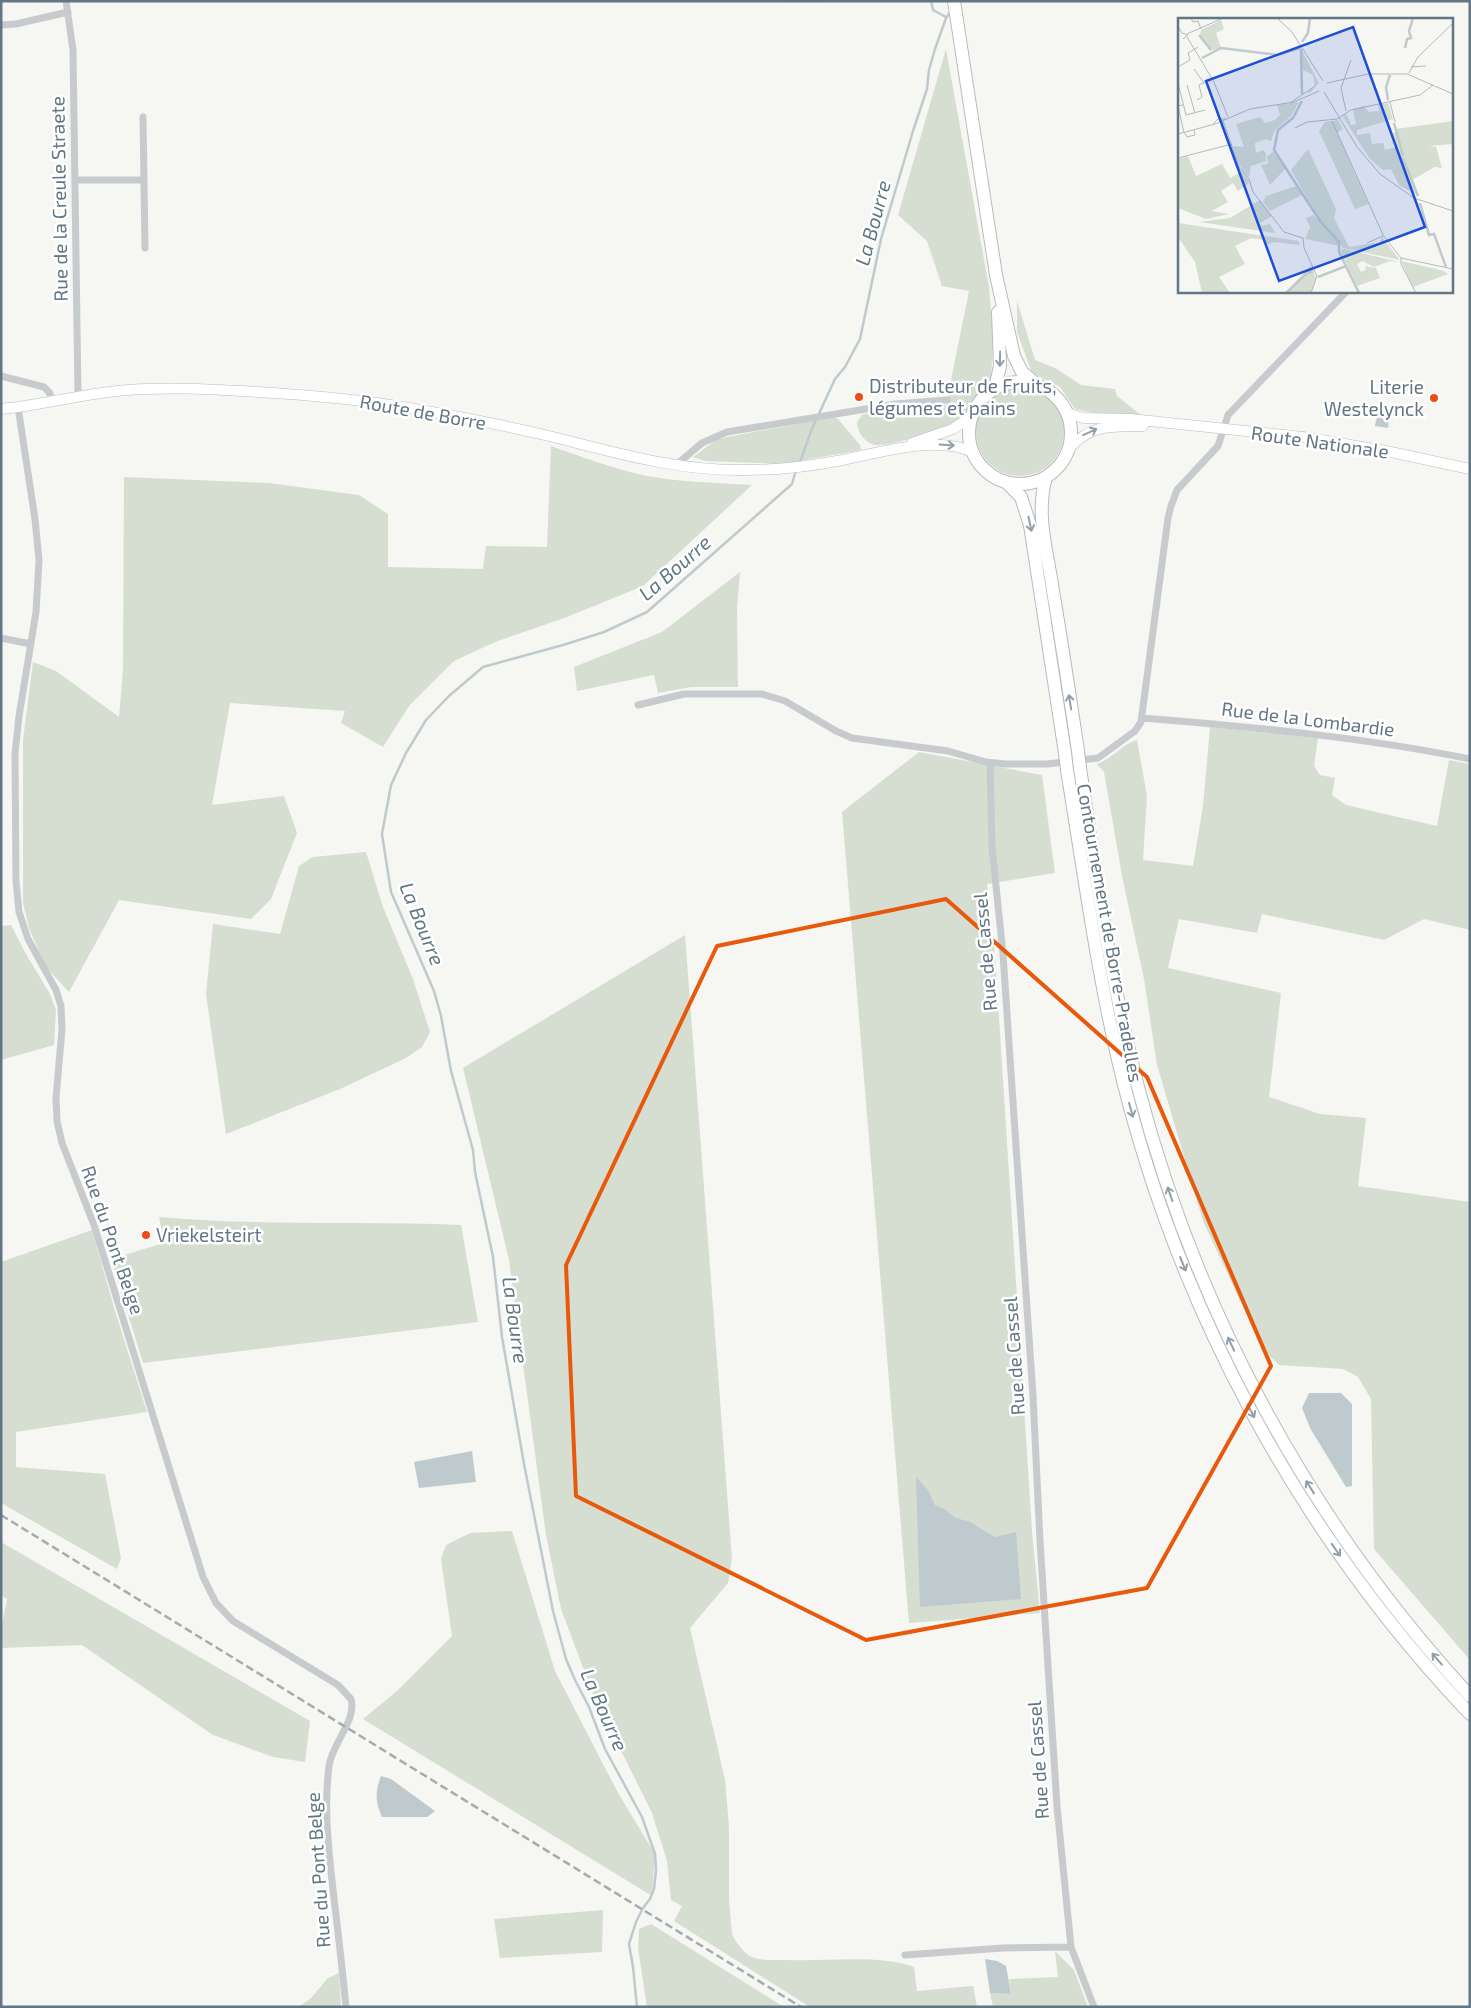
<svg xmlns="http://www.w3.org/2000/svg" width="1471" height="2008" font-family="'Exo 2',sans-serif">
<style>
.green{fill:#d6ded2}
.water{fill:#bfcacf}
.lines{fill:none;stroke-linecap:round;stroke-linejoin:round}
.stream{stroke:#bfcacf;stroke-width:2.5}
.secondary-casing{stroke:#b7bdc1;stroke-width:11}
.highway-casing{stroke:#b7bbbe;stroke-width:14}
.street{stroke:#c8cbce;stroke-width:7}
.secondary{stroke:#fff;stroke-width:10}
.highway{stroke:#fff;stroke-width:12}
.rail{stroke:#a5abb1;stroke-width:2.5;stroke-dasharray:8 4;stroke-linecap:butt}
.highway-bridge-casing{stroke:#b7bbbe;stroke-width:14;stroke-linecap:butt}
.highway-bridge{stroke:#fff;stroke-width:12}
.oneway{stroke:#919faa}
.marked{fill:none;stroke:#e8590c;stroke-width:4;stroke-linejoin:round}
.poi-dot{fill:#f14a17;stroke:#fff;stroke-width:2}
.labels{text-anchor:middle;stroke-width:5;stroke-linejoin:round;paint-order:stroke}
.street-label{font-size:19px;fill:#627685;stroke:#fff}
.poi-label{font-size:19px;fill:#627685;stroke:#fff;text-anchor:start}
.water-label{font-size:20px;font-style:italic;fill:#5e7883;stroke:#fff}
.inset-river{fill:none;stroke:#bfcacf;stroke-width:2.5}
.inset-road{fill:none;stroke:#b2bbc0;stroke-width:1}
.view{fill:#1d4ed8;fill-opacity:0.15;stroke:#1d4ed8;stroke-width:2.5}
.inset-edge{fill:none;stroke:#627685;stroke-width:2.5}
</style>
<rect width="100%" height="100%" fill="#f6f6f2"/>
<path class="green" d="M 946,49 L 989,287 L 993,336 L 991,380 L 972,403 L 963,419 C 941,427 901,445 879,445 C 867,446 857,433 857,422 L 863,414 L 946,405 L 969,291 L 942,286 L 927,241 L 898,215 Z
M 1017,301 L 1035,360 L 1055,368 L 1081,385 L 1115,389 L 1117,396 L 1142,416 L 1093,413 L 1075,409 L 1060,387 L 1032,373 L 1017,332 Z
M976 432a44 44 0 1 1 88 0a44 44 0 1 1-88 0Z
M 834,417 L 838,419 L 860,445 L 861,450 L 783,464 L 705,461 L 693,457 L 716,440 L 727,437 Z
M 551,446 C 582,457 614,469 647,476 C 681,482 717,483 752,485 L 643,586 L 567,617 L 495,642 L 454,661 L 409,706 L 383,747 L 341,723 L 345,711 L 230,703 L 212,805 L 284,796 L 297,833 L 271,899 L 251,919 L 119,900 L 69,992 L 45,966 L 29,928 L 23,903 L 23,740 L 33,662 L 56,671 L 119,717 L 123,669 L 124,477 L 269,483 L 359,495 L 388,514 L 388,567 L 483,569 L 486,546 L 547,547 Z
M 740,572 L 737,609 L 738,687 L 691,687 L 658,693 L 654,675 L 577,691 L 574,667 L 662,632 Z
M 1210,727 L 1318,738 L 1314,766 L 1320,775 L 1335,778 L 1332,795 L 1346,805 L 1437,826 L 1449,760 L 1470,764 L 1470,930 L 1424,919 L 1384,940 L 1262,914 L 1257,933 L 1179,919 L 1168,968 L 1281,993 L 1269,1097 L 1320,1114 L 1366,1118 L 1358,1186 L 1470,1202 L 1470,1660 L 1374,1549 L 1371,1399 L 1358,1377 L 1343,1369 L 1279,1365 L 1262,1348 L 1203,1221 L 1157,1065 L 1144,979 L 1122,876 L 1104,772 L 1097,764 C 1112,759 1124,743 1137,740 L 1147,796 L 1143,860 L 1193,866 L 1203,806 Z
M 919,752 L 1042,775 L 1055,873 L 987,884 L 995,955 L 1032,1531 L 1040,1613 L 909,1623 L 842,812 Z
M 366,852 L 383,907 L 413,979 L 430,1032 L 422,1047 L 406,1058 L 340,1089 L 226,1134 L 206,994 L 213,924 L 280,934 L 299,866 L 313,857 Z
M 11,925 L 26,954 L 50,994 L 56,1010 L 54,1045 L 1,1060 L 1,926 Z
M 685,935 L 732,1559 L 728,1583 L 690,1628 L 725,1780 L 729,1826 L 729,1900 L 732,1934 C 735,1941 744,1954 752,1957 C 763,1961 775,1960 786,1960 C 824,1962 879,1954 914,1967 L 917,1991 L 973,1986 L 977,2007 L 810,2007 L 674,1921 L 682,1906 L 671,1900 L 667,1861 L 652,1813 L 593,1694 L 561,1609 L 546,1535 L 509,1260 L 463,1068 Z
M 159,1217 C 259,1226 360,1221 461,1225 L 478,1322 L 143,1363 L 111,1259 L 164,1243 Z
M 92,1230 L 115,1311 L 147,1412 L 16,1432 L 16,1467 L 105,1474 L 121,1558 L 117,1569 L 1,1503 L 1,1262 Z
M 512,1531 L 555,1671 L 618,1793 L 655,1854 L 652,1896 L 363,1719 L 397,1691 L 452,1636 L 441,1559 L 446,1545 L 470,1533 Z
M 1,1542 L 310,1721 L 305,1762 L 273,1757 L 213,1735 L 82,1645 L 1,1648 L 1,1629 L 7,1599 L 1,1595 Z
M 603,1910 L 602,1952 L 500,1958 L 494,1919 Z
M 651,1924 L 784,2007 L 647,2007 L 638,1948 L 639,1929 Z
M 1055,1951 L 1074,1970 L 1088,2007 L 993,2007 L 990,1993 L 1011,1994 L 1009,1979 L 1058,1977 Z
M 339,1973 L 341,2007 L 299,2007 L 311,1998 L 328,1978 Z"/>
<path class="water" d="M 1378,410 L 1390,412 L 1388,428 L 1375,426 Z
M 1309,1393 L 1341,1393 L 1352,1404 L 1352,1486 L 1346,1487 L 1310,1428 L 1302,1408 Z
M 472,1451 L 476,1482 L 419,1488 L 414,1462 Z
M 916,1477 L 928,1490 L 935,1505 L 944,1509 L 956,1518 L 970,1522 L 995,1537 L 1016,1532 L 1021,1599 L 920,1607 Z
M 381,1776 L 391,1779 L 435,1811 L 427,1817 L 382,1817 C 375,1802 375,1791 381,1776 Z
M 985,1959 L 997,1961 L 1006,1966 L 1011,1994 L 990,1993 Z"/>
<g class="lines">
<path class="stream" d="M 783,1 L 830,1
M 931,1 L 933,10 L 946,17
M 799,465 L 811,431 L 835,379 L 845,367 L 860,339 L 881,239 L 913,131 L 927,89 L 929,70 L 935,49 L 946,18 L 951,11
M 637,2007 L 633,1967 L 629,1944 L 636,1922 L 643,1908 L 650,1899 L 654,1889 L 656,1870 L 655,1854 L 642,1817 L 605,1749 L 589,1707 L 575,1680 L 566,1659 L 553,1611 L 524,1464 L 502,1337 L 493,1257 L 475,1172 L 473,1150 L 451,1071 L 441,1016 L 434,991 L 391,892 L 382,834 L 391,785 L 406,753 L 426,720 L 449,696 L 483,667 L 563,645 L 604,632 L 647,612 L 792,484 L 796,470"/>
<g class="secondary-casing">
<path id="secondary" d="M 1,409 C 44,405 85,393 128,390 C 166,387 204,389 242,391 C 298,394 354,398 409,408 C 456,416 503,425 549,436 C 614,452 676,471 743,470 C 775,470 806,467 837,461 C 875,454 936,434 972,452
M 1067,413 L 1083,418 L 1131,419 L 1303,437 L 1386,451 L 1470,469
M 912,443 L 953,429 L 972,416
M 1069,449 C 1092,423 1111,427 1143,426"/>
</g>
<g class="highway-casing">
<path id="highway" d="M 954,1 L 996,275 L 1014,356 L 1022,372 L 1036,384
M969 433a51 51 0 1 1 102 0a51 51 0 1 1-102 0Z
M 995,388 L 1000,366 L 998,312
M 1046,477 C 1035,516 1048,553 1053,591 C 1062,644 1070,697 1078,751
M 1007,483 L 1021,497 L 1030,525 L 1065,753
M 1080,768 C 1096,875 1111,983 1138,1087 C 1197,1314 1311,1524 1470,1696
M 1067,770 C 1083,867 1096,964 1118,1060 C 1175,1304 1298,1533 1470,1714"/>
</g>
<path class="street" d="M 66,1 L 73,50 L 78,396
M 1,25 L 16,24 L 68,12
M 143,117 L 145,248
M 75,180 L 144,180
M 1,376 L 44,387 L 49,392 L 53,401
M 18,407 L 35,519 L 39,560 L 36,612 L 19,716 L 15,754 L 16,881 L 19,912 L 28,939 L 56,990 L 61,1006 L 62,1029 L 56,1098 L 57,1121 L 62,1143 L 94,1225 L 203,1577 L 216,1603 L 233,1621 L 338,1685 L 351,1699 C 357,1721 332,1743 329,1766 C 324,1804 328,1844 332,1881 C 337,1923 342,1965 346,2007
M 676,465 L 702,443 L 727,432 L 896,404 L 947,400
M 1,638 L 31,644
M 638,705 L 684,694 L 762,694 L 785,701 L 836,731 L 852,738 L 948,751 L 986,762 L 1005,764 L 1047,764 L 1098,758 L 1135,731 L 1141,722 L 1168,518 L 1171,506 L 1177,490 L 1218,446 L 1228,415 L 1347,291
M 1142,718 C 1252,727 1362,737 1470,759
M 990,763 L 992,847 L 1003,954 L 1009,1043 L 1033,1396 L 1040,1541 L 1057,1806 L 1071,1947 L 1094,2007
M 905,1955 L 1003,1948 L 1071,1947"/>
<use href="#secondary" class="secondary"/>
<use href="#highway" class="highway"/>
<path class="rail" d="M 1,1515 L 801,2007"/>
<g class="highway-bridge-casing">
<path id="highway-bridge" d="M 1078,751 L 1080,768
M 1065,753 L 1067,770"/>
</g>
<use href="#highway-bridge" class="highway-bridge"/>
</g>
<defs><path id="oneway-shaft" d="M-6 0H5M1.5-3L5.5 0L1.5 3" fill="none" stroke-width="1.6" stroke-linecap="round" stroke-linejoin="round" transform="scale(1.25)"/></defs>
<g class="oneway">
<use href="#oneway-shaft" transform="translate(1000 359) rotate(91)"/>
<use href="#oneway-shaft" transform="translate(1090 432) rotate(-25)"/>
<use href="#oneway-shaft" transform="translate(947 445) rotate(4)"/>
<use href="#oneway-shaft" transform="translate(1030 524) rotate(78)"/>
<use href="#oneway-shaft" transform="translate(1070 702) rotate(-99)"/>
<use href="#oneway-shaft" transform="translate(1131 1110) rotate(75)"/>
<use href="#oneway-shaft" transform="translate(1170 1194) rotate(-109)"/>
<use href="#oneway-shaft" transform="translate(1183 1264) rotate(68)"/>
<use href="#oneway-shaft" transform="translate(1231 1344) rotate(-116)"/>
<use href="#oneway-shaft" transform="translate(1251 1411) rotate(62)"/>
<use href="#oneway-shaft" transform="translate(1310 1487) rotate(-122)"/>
<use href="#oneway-shaft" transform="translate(1336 1550) rotate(55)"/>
<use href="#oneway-shaft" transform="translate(1437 1659) rotate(-131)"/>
</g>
<path class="marked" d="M 946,899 L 1147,1077 L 1271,1366 L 1147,1588 L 866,1640 L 576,1496 L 566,1265 L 717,946 Z"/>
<g class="poi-dot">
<circle cx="859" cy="397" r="5"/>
<circle cx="1434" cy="398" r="5"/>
<circle cx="146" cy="1235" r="5"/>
</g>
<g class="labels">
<g class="street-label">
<text transform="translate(59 199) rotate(-91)" y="7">Rue de la Creule Straete</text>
<text transform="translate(423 412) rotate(10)" y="7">Route de Borre</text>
<text transform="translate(1320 442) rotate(8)" y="7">Route Nationale</text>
<text transform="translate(1308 719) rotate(7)" y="7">Rue de la Lombardie</text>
<text transform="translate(1110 933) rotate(80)" y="7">Contournement de Borre-Pradelles</text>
<text transform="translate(985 952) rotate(-95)" y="7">Rue de Cassel</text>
<text transform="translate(113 1240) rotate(71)" y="7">Rue du Pont Belge</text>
<text transform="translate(1014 1356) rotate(-94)" y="7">Rue de Cassel</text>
<text transform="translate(1038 1760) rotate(-94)" y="7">Rue de Cassel</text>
<text transform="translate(318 1870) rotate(-94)" y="7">Rue du Pont Belge</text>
</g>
<g class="poi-label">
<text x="869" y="393">Distributeur de Fruits,<tspan x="869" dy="22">légumes et pains</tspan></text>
<text x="1424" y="394" text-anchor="end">Literie<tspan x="1424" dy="22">Westelynck</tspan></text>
<text x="156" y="1242">Vriekelsteirt</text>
</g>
<g class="water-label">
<text transform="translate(873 223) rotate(-75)" y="7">La Bourre</text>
<text transform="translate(675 568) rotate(-41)" y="7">La Bourre</text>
<text transform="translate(422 924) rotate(68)" y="7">La Bourre</text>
<text transform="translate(515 1320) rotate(82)" y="7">La Bourre</text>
<text transform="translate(604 1710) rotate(66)" y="7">La Bourre</text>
</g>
</g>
<g transform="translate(1178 18)">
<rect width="275" height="275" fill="#f6f6f2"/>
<path d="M 43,2 L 46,11 L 38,15 L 43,30 L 34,32 L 22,17 L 23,12 ZM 124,33 L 141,65 L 132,75 L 129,74 L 137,69 L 135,57 L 125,52 ZM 121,84 L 113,98 L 97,112 L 93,123 L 88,121 L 77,125 L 78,135 L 85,132 L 88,135 L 88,143 L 73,148 L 71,159 L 65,154 L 57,136 L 55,128 L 66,129 L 58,106 L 82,99 L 87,105 L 97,102 L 102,97 L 99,87 ZM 210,85 L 215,101 L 179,112 L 179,117 L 192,115 L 194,126 L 205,125 L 207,132 L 219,129 L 215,115 L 218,114 L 218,111 L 275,103 L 275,126 L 251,128 L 258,129 L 264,150 L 257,149 L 234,162 L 239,177 L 221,167 L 213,151 L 205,152 L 192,141 L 165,99 L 168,95 L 173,107 L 178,106 L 175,91 L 186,88 L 191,94 L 201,93 L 200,86 ZM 160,102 L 165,111 L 159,115 L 190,186 L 177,191 L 141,113 L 147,104 ZM 130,131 L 158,191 L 156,200 L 171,229 L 197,225 L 200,229 L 204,219 L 222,242 L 165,230 L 142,203 L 113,152 ZM 95,134 L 108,150 L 92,167 L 83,147 L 90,146 L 89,138 ZM 10,138 L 18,158 L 44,146 L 52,160 L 63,154 L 69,160 L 71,165 L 60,173 L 55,165 L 43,173 L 50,184 L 34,193 L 51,196 L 28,201 L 0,190 L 0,141 ZM 118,168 L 124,177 L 92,193 L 85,184 L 88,178 ZM 82,182 L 94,198 L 82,205 L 83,208 L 92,206 L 97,215 L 21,204 L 52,200 ZM 135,197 L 161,224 L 162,228 L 127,221 L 132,209 L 128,200 ZM 0,205 L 121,223 L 122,227 L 96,224 L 88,227 L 87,222 L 73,220 L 57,228 L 67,246 L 41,259 L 52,275 L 24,275 L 17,244 L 0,219 ZM 162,232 L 166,231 L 222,244 L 212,243 L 196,249 L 185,243 L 179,246 L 183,254 L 188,252 L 187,248 L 198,250 L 202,260 L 179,268 ZM 223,243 L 266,253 L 270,256 L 235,269 ZM 133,247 L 138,260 L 133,275 L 113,275 L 111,271 Z" fill="#d6ded2"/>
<path class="inset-river" d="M 21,17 L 33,32M 124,24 L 130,15 L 132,0M 227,30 L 229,21 L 233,20 L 231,13 L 235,0M 123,31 L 124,76M 24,40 L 43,30 L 100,37 L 122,30M 210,82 L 208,69 L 212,57M 124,83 L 115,100 L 100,112 L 96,132 L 142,203 L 161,224 L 161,234 L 181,275M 216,105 L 225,138M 225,140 L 240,178M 242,185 L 251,217 L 256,216 L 268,249M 140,259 L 168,248M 108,275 L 128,256 L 135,253"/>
<path class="inset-road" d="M 13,0 L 15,4 L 20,3 L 23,11M 99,0 L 114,14 L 145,63M 0,8 L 4,15 L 10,17 L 5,21M 9,16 L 45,0M 9,19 L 36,64 L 50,99M 0,49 L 12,42 L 10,35 L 20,29M 233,49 L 248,48M 16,51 L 26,65M 231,55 L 240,39 L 275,5M 149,65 L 190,56 L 229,56 L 275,76M 9,67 L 17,95M 1,69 L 8,97 L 27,92M 146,74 L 179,129 L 202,156 L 236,180 L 275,193M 19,82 L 24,79 L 21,67 L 35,61M 212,84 L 217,104M 112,85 L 137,68M 5,87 L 0,88 L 6,115M 168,93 L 163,70 L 173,42M 45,103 L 62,151 L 71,161 L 75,174 L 106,214 L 125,220 L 126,230 L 139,258 L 133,275M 154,103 L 205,217 L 223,240 L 223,246 L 238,275M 35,106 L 40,101 L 48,101M 117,110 L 129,104 L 159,101 L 173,92 L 242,77 L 255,67M 6,114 L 9,119 L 17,117 L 16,112M 0,116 L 37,106 L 72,91 L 116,84 L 141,73M 0,140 L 54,126M 189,225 L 205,218M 223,240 L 275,251"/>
<path class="view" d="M 175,9 L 247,209 L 101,263 L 28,63 Z"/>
<rect width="275" height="275" class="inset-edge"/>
</g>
<rect width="1471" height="2008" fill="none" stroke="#627685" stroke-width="5"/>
</svg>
